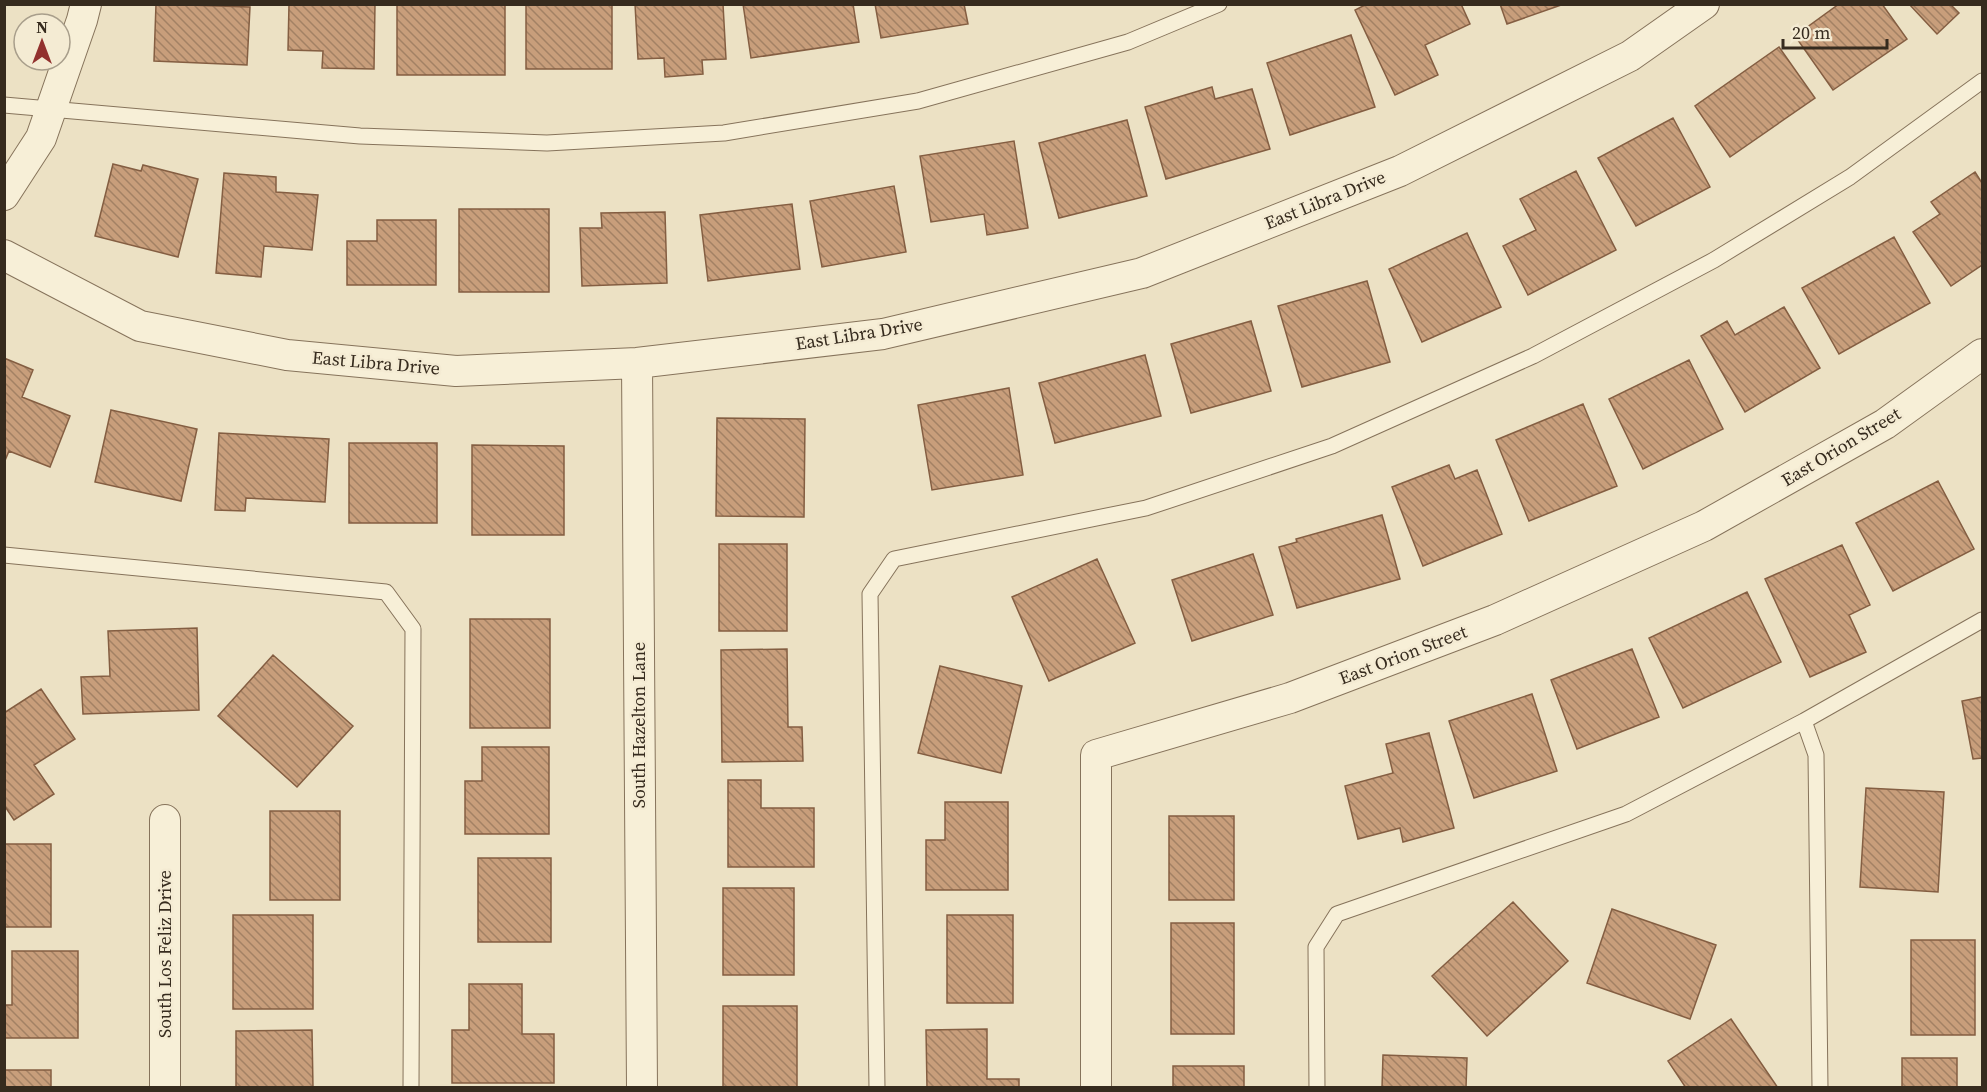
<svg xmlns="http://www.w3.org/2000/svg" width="1987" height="1092" font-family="'Source Serif 4',serif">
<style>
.building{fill:url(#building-back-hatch);stroke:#845e42;stroke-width:1.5}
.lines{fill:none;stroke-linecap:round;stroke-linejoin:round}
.service-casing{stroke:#86735b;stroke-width:17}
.minor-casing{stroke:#86735b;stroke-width:32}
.service{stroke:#f7efd7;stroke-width:15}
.minor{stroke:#f7efd7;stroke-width:30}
.labels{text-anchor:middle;stroke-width:5;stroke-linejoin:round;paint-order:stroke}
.street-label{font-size:18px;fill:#362b1e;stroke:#f4ebd3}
</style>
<defs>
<pattern id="building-back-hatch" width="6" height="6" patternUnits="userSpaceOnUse" patternTransform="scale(1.5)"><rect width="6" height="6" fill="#c89e7b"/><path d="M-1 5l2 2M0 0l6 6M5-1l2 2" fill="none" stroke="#a38164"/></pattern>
</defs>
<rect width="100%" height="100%" fill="#ece1c4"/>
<path class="building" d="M 156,4 L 250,7 L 247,65 L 154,61 Z
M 289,4 L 375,4 L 374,69 L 322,68 L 323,51 L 288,50 Z
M 397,4 L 505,4 L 505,75 L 397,75 Z
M 526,4 L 612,4 L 612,69 L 526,69 Z
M 635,4 L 723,4 L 726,59 L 702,60 L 703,74 L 665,77 L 664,58 L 638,59 Z
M 743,4 L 853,4 L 859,42 L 751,58 Z
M 875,4 L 964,4 L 968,24 L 881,38 Z
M 1367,4 L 1461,4 L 1470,24 L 1425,45 L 1438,75 L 1395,95 L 1355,10 Z
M 1500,4 L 1564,4 L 1507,24 Z
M 1839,4 L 1882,4 L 1907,39 L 1833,90 L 1795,36 Z
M 1909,4 L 1950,4 L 1959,13 L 1937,34 Z
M 1351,35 L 1375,107 L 1290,135 L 1267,63 Z
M 1779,47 L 1815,98 L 1730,157 L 1695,106 Z
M 1212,87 L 1215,99 L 1252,89 L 1270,149 L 1166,179 L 1145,107 Z
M 1673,118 L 1710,187 L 1636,226 L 1598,158 Z
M 1127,120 L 1147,196 L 1059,218 L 1039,143 Z
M 1014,141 L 1028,228 L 987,235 L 984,214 L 931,222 L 920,156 Z
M 113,164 L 141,171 L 143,165 L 198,179 L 178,257 L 95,236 Z
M 1576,171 L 1616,250 L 1528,295 L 1503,246 L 1536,230 L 1520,199 Z
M 1975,172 L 1982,183 L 1982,265 L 1951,286 L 1913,232 L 1940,214 L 1931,202 Z
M 224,173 L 276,177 L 276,192 L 318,195 L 312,250 L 264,246 L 261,277 L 216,273 Z
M 894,186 L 906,252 L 822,267 L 810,201 Z
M 792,204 L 800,269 L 708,281 L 700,215 Z
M 459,209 L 549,209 L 549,292 L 459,292 Z
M 665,212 L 667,283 L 582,286 L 580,228 L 602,228 L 601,213 Z
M 377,220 L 436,220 L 436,285 L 347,285 L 347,241 L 377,241 Z
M 1467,233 L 1501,307 L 1422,342 L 1389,269 Z
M 1894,237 L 1930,303 L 1839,354 L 1802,288 Z
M 1367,281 L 1390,362 L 1302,387 L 1278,306 Z
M 1784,307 L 1820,368 L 1745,412 L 1701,336 L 1727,321 L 1735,335 Z
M 1251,321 L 1271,391 L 1191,413 L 1171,344 Z
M 1145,355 L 1161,416 L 1055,443 L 1039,383 Z
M 4,358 L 33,370 L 22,397 L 70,416 L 50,467 L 9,451 L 4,463 Z
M 1689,360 L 1723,429 L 1643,469 L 1609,399 Z
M 1009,388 L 1023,475 L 932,490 L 918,405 Z
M 1583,404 L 1617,486 L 1529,521 L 1496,440 Z
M 111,410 L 197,429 L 181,501 L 95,482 Z
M 717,418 L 805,419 L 804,517 L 716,516 Z
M 219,433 L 329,439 L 325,502 L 246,498 L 245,511 L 215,510 Z
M 349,443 L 437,443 L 437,523 L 349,523 Z
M 472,445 L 564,446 L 564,535 L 472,535 Z
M 1449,465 L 1455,479 L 1477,470 L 1502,534 L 1423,566 L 1392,487 Z
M 1938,481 L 1974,549 L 1893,591 L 1856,523 Z
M 1382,515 L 1400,579 L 1297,608 L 1279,547 L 1297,542 L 1296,539 Z
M 719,544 L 787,544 L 787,631 L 719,631 Z
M 1842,545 L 1870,605 L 1849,615 L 1866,652 L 1810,677 L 1765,579 Z
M 1253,554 L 1273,615 L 1192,641 L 1172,580 Z
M 1097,559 L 1135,643 L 1049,681 L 1012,597 Z
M 1747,592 L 1781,662 L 1683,708 L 1649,638 Z
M 470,619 L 550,619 L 550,728 L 470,728 Z
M 197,628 L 199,710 L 83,714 L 81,677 L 110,676 L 108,631 Z
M 787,649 L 788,727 L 802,727 L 803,761 L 722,762 L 721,650 Z
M 1632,649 L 1659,717 L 1577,749 L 1551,680 Z
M 273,655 L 353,726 L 297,787 L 218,716 Z
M 940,666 L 1022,686 L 1001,773 L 918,753 Z
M 41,689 L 75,739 L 34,765 L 54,794 L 14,820 L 4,805 L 4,713 Z
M 1532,694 L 1557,771 L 1474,798 L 1449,721 Z
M 1982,697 L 1982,758 L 1973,759 L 1962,701 Z
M 1429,733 L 1454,828 L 1403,842 L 1400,828 L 1358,839 L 1345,786 L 1393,773 L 1386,744 Z
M 482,747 L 549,747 L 549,834 L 465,834 L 465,781 L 482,781 Z
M 728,780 L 761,780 L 761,808 L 814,808 L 814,867 L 728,867 Z
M 1866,788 L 1944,792 L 1938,892 L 1860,887 Z
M 945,802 L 1008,802 L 1008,890 L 926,890 L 926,840 L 945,840 Z
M 270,811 L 340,811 L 340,900 L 270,900 Z
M 1169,816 L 1234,816 L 1234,900 L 1169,900 Z
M 4,844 L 51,844 L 51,927 L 4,927 Z
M 478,858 L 551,858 L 551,942 L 478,942 Z
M 723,888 L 794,888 L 794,975 L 723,975 Z
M 1513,902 L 1568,961 L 1487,1036 L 1432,976 Z
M 1612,909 L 1716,945 L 1690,1019 L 1587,983 Z
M 233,915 L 313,915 L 313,1009 L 233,1009 Z
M 947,915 L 1013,915 L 1013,1003 L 947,1003 Z
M 1171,923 L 1234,923 L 1234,1034 L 1171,1034 Z
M 1911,940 L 1975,940 L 1975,1035 L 1911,1035 Z
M 12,951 L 78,951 L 78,1038 L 4,1038 L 4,1005 L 12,1005 Z
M 469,984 L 522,984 L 522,1034 L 554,1034 L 554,1083 L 452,1083 L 452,1030 L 469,1030 Z
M 723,1006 L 797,1006 L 797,1088 L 723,1088 Z
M 1731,1019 L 1778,1088 L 1686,1088 L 1668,1061 Z
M 987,1029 L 987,1079 L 1019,1079 L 1019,1088 L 927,1088 L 926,1030 Z
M 312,1030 L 313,1088 L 236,1088 L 236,1031 Z
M 1383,1055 L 1467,1058 L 1466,1088 L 1382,1088 Z
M 1902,1058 L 1957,1058 L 1957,1088 L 1902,1088 Z
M 1173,1066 L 1244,1066 L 1244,1088 L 1173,1088 Z
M 4,1070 L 51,1070 L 51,1088 L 4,1088 Z"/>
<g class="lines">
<g class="service-casing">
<path id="service" d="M 4,105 L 360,136 L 547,143 L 724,133 L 918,101 L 1128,42 L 1219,4
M 4,555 L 386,592 L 413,629 L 411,1088
M 1804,721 L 1816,755 L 1820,1088
M 877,1088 L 870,594 L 894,559 L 1146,508 L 1332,446 L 1533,356 L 1714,260 L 1850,177 L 1982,81
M 1317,1088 L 1316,947 L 1337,914 L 1626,814 L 1804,721 L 1982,620"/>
</g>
<g class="minor-casing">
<path id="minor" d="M 4,195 L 41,138 L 82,20 L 86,4
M 4,255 L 140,326 L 287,355 L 456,371 L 637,363 L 883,334 L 1142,273 L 1400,171 L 1630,56 L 1704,4
M 637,363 L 642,1088
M 165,820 L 165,1088
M 1096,1088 L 1096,755 L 1290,698 L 1495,620 L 1704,526 L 1885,424 L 1982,354"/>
</g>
<use href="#service" class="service"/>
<use href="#minor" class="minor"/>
</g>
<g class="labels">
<g class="street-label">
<text transform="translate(1325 200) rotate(-22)" y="6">East Libra Drive</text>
<text transform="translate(859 334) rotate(-9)" y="6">East Libra Drive</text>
<text transform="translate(376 363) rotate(5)" y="6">East Libra Drive</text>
<text transform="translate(1841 447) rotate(-31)" y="6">East Orion Street</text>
<text transform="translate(1403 655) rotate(-21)" y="6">East Orion Street</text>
<text transform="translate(639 725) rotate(-90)" y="6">South Hazelton Lane</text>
<text transform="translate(165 954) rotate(-90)" y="6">South Los Feliz Drive</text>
</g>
</g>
<rect width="1987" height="1092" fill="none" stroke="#362b1e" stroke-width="12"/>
<g transform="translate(42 42)"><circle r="28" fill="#f4ebd3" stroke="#a89e8b" stroke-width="1.5"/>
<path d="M0-4.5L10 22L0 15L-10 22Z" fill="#92312e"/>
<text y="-9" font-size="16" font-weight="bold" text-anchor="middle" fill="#362b1e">N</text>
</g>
<path d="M1783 39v9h104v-9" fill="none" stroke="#362b1e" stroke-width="3"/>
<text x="1792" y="39" font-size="18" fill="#362b1e" stroke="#f4ebd3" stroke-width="4.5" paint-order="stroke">20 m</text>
</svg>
